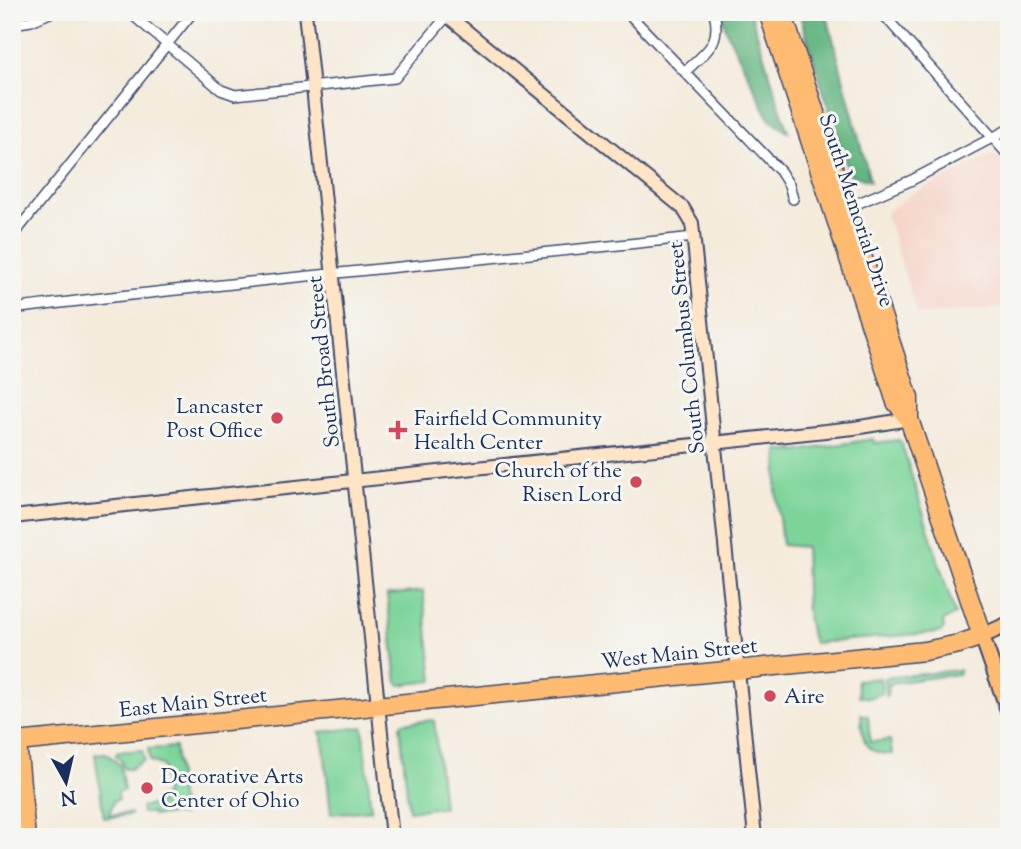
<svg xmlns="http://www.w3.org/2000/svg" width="1021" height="849" font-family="'Sorts Mill Goudy',serif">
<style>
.built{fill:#f6d2c5}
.green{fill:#7cd499;stroke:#4c827c;stroke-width:2}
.forest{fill:#65b681;stroke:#407270;stroke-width:2}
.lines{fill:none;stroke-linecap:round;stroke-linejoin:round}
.street-casing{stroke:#3c4b71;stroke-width:12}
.secondary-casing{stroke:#3c4b71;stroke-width:16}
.primary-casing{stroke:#3c4b71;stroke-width:18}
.highway-casing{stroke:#3c4b71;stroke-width:21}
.street{stroke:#fff;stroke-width:9}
.secondary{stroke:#ffe4c6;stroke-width:12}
.primary{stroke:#febb71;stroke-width:14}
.highway{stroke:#febb71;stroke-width:18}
.poi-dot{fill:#d1495b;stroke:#f6f6f2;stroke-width:2.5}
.labels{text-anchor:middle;stroke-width:6;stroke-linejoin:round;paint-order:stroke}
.street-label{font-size:21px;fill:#1b2f5e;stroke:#f6f6f2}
.poi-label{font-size:21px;fill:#1b2f5e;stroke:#f6f6f2;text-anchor:start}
</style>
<rect width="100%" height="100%" fill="#f6f6f2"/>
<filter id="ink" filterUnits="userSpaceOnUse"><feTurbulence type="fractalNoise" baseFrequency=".0143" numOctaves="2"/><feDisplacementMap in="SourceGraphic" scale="14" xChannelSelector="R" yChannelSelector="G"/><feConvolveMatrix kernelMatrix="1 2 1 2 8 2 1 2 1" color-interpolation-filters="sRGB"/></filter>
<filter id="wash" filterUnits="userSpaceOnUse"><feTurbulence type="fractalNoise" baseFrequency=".00686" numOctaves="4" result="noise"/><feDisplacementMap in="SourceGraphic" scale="28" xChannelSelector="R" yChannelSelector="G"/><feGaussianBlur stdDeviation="1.57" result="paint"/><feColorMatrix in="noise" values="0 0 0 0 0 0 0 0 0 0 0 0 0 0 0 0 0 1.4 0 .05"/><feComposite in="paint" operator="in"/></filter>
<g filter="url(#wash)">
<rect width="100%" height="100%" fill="#f4ebdb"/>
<path class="built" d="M 995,153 L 1009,168 L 1009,307 L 917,315 L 886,213 L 908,196 Z"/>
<path class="green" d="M 873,439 L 874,443 L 899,440 L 901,442 L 955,614 L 943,621 L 944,629 L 941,632 L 814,643 C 803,620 807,574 805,547 L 782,545 L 776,489 L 778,450 L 790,452 L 790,448 L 793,448 L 794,452 Z
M 423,591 L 433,681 L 400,685 L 397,682 L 387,595 Z
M 959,670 L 959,674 L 892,683 L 889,685 L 886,697 L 884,678 Z
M 880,678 L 882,693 L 870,698 L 859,696 L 857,680 Z
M 861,714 L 868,716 L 870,742 L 890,740 L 892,754 C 863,755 862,738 861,714 Z
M 434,720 L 443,807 L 409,811 L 400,726 L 403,723 Z
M 363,727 L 371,810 L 331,814 L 323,739 L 320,732 Z
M 175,747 L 182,816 L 172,814 L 153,816 L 152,813 L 142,813 L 141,807 L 159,804 L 159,797 L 165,795 L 163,766 L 150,761 L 148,749 Z
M 142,750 L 144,760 L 130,769 L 124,769 L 120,759 L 116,756 L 117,752 Z
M 106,753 L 120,765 L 124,790 L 118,792 L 118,800 L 114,800 L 109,815 L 131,813 L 131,815 L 104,818 L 95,754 Z"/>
<path class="forest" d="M 720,12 L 750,12 L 788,132 L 770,120 L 727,32 Z
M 799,12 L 826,12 L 870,181 L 849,174 Z"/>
</g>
<g filter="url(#ink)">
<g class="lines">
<g class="street-casing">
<path id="street" d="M 129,12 L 221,90 L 235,95 L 395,78 L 447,16
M 627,12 L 780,171 L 789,185 L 793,199
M 881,12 L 1009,156
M 12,24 L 31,21 L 52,12
M 685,72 C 706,51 722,45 714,12
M 847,208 L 912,180 L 1009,129
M 12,237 L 193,12
M 12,309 C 239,280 467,262 694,237
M 12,693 L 17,742"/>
</g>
<g class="secondary-casing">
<path id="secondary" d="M 305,12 L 392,837
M 443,12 L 683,208 L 692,223 L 755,837
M 12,517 L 854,428 L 909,419"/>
</g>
<g class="primary-casing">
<path id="primary" d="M 1009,624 L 982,636 L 1009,713"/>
</g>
<g class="highway-casing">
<path id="highway" d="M 768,12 L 896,402 L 909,419
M 26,837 L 17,742 L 925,651 L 959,644 L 982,636 L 909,419 L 909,398 L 782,12"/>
</g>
<use href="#street" class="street"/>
<use href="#secondary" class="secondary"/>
<use href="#primary" class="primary"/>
<use href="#highway" class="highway"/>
</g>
</g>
<g class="poi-dot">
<circle cx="277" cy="418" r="7"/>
<path d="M394.5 419.5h7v7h7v7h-7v7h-7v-7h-7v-7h7z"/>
<circle cx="636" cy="482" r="7"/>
<circle cx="770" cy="696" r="7"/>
<circle cx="147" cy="788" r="7"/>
</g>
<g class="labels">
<g class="street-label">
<text transform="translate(857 210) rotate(72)" y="7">South Memorial Drive</text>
<text transform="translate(686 348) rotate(-96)" y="7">South Columbus Street</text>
<text transform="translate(323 362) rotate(-96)" y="7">South Broad Street</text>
<text transform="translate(679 653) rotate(-6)" y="7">West Main Street</text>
<text transform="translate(193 702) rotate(-6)" y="7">East Main Street</text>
</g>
<g class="poi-label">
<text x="263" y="413" text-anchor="end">Lancaster<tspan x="263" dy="24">Post Office</tspan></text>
<text x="414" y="425">Fairfield Community<tspan x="414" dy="24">Health Center</tspan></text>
<text x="622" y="477" text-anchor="end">Church of the<tspan x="622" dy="24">Risen Lord</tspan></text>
<text x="784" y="703">Aire</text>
<text x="161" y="783">Decorative Arts<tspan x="161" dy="24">Center of Ohio</tspan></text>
</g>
</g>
<rect width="1021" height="849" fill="none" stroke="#f6f6f2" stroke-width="42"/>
<g transform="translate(66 782) rotate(172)" stroke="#f6f6f2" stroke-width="5" paint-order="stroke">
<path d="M0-5L12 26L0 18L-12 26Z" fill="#1b2f5e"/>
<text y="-10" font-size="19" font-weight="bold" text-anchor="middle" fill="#1b2f5e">N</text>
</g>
</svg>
